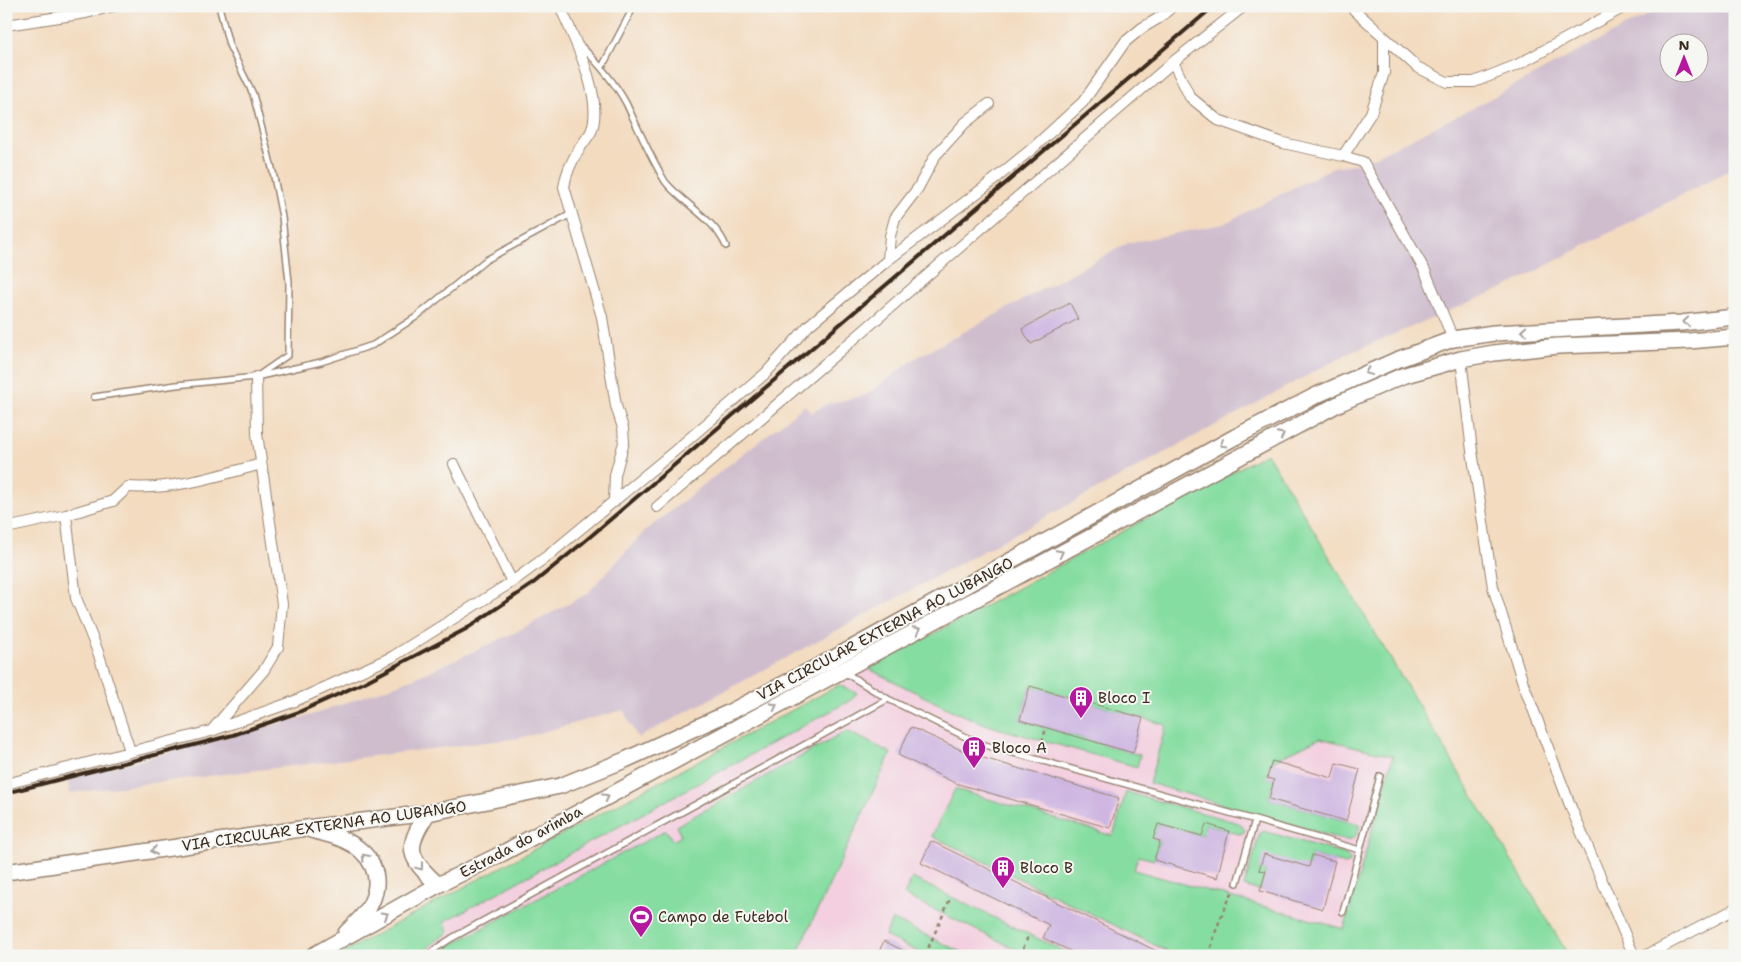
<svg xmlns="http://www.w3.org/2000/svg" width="1741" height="962" font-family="'Shantell Sans',sans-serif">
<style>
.built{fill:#f3cfdf}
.industrial{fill:#cfbdce;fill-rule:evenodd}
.green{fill:#86dda1;stroke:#608460}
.building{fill:#ceb6e1}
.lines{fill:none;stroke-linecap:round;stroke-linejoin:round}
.lane-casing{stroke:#97826f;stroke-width:8}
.street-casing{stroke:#97826f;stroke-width:12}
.secondary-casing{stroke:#97826f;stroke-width:18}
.path{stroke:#97826f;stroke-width:2.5;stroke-dasharray:4 4;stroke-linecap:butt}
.lane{stroke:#fff;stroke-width:5}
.street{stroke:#fff;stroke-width:10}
.secondary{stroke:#fff;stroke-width:15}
.rail{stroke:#3b2a1e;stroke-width:4}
.oneway{stroke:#a79f9a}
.labels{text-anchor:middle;stroke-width:4;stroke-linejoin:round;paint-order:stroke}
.street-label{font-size:15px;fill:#3b2a1e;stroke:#f6f6f2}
.poi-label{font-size:15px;fill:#3b2a1e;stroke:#f6f6f2;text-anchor:start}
</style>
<rect width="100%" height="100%" fill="#f6f6f2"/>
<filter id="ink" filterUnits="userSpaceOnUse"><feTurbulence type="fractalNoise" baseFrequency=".02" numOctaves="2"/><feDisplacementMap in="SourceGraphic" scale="10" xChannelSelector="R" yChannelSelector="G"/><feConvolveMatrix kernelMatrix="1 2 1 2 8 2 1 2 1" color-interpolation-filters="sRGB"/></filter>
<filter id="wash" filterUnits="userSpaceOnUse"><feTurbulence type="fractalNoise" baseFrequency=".0096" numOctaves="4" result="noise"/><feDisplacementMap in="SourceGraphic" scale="20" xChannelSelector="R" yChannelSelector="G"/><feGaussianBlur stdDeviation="1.12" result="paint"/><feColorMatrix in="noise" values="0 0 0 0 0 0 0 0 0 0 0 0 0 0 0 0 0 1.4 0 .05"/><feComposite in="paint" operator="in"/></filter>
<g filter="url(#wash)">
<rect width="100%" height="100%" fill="#f3dbc0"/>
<path class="built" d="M 1267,453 L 1569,956 L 336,956 L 852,678 Z"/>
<path class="industrial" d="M 1664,6 L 1735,6 L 1735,167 L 1506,287 L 1347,354 L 638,738 L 623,710 L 520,738 L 70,793 L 67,779 L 315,714 L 415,678 L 514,633 L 587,594 L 644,532 L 805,405 L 811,413 L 827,404 L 866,395 L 916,358 L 1128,243 L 1223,224 L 1334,167 L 1364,162 L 1465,112 ZM 1668,42 L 1698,42 L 1698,72 L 1668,72 Z"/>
<path class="green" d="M 1267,453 L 1569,956 L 1177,956 L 932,836 L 955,789 L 1113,836 L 1126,792 L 1239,823 L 1245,830 L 1243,833 L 1239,834 L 1206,824 L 1202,836 L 1158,824 L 1154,839 L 1160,841 L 1154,860 L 1138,856 L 1134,870 L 1344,929 L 1393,756 L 1320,738 L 1272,761 L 1268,778 L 1274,780 L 1269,799 L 1360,825 C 1358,834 1355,840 1344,840 L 1149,783 L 1166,725 L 1030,686 L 1020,720 L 1140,755 L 1137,767 L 990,726 L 955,712 L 869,669 Z
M 839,685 L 857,693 L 851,700 L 444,922 L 449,932 L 431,945 L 421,956 L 336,956 Z
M 847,731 L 891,753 L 796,956 L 437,956 L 447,947 L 666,830 L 673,841 L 681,836 L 676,826 Z
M 1264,831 L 1345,854 L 1351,860 L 1349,863 L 1345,864 L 1312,855 L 1309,867 L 1259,869 L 1266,871 L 1260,891 L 1244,886 L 1259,836 L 1261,832 Z
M 912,878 L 1074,956 L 1030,956 L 904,895 Z
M 892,919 L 969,956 L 927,956 L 885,936 Z"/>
<g id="blocks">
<path class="building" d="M 1070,303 L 1078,319 L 1031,344 L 1022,329 Z
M 1030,686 L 1143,718 L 1133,753 L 1020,720 Z
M 911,727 L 970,754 L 1119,798 L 1110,828 L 955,783 L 898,755 Z
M 1272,761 L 1332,778 L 1336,763 L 1360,769 L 1346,821 L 1269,799 L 1274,780 L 1267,778 Z
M 1158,824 L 1202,836 L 1206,824 L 1229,831 L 1217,878 L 1154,860 L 1160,841 L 1153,839 Z
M 931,841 L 1167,956 L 1081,956 L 1043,938 L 1049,925 L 921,863 Z
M 1264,854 L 1309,867 L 1312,855 L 1335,861 L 1323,909 L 1260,891 L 1266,871 L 1259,870 Z
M 884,941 L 914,956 L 877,956 Z"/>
</g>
</g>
<g filter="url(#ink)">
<use href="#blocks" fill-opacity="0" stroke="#97826f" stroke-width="1"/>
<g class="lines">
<g class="lane-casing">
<path id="lane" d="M 219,6 L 229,45 L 253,94 L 273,172 L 282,217 L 289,282 L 288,355 L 259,375
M 581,46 C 598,63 614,81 626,103 C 636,124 645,145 656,165 C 660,172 663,180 668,185 C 687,206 715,220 726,246
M 602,67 L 634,6
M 94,397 L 176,385 L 256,377 L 321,362 L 373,345 L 416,317 L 486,260 L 571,214
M 844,672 L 888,699 L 978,743 L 1255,820
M 1237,883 L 1255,820 L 1360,850
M 1343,912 L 1380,776
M 429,956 L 435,949 L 452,938 L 888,699"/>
</g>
<g class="street-casing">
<path id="street" d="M 560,6 C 573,37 605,98 591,132 C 588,137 583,143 580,148 C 572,160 566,172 564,187 L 602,317 L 616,406 L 623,428 L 624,442 L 615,475 L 614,502
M 1350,6 L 1417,67 L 1447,82 L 1474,82 L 1517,65 L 1626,6
M 6,25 L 86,13 L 114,6
M 1173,62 L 1190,97 L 1218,120 L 1283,143 L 1343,156 L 1363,162 L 1425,271 L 1453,339
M 1343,156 L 1371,113 L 1384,73 L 1384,37
M 888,260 L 890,236 L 895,218 L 918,188 L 935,156 L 965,123 L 989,104
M 1461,359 L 1472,451 L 1493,587 L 1523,683 L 1572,810 L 1634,956
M 454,464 L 512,582
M 657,507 L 862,332 L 1173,62 L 1244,6
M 6,528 L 66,515
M 212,730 L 264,670 L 278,647 L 282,604 L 257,434 L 256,377
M 130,751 L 98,652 L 76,598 L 66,515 L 113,501 L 128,487 C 174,490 217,476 261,464
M 6,784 L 211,731 L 295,701 L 392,657 L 512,582 L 550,554 L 671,454 L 766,373 L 809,325 L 888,260 L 985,187 L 1033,148 L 1083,102 L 1125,42 L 1142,28 L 1159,18 L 1173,6
M 1645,956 L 1735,909"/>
</g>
<g class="secondary-casing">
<path id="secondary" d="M 428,813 C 404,848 408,857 438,885
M 311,830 C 322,833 334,835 344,840 C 371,852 384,876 371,903 C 367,914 354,924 346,933
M 6,872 L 307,828 L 428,813 L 560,786 L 625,760 L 728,713 L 834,658 L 1235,437 L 1317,395 L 1394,361 L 1453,339 L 1494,333 L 1681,323 L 1735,317
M 312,956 L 438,885 L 503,853 L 1340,403 L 1402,376 L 1461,359 L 1494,353 L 1558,346 L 1689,341 L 1735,337"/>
</g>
<path class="path" d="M 1040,750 L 1046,728
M 925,955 L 951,897
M 1020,956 L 1029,934
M 1209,956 C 1214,932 1223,911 1234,889"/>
<use href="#lane" class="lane"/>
<use href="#street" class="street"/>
<use href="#secondary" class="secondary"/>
<path class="rail" d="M 6,793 L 198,744 L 233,735 L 299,712 L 363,683 L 466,629 L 531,585 L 585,541 L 1214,6"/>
</g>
<defs><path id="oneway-chevron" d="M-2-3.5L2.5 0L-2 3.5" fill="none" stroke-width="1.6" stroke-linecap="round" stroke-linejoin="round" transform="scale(1.25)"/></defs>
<g class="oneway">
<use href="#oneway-chevron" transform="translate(1686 322) rotate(175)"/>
<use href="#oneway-chevron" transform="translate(1524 331) rotate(177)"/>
<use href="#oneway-chevron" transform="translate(1368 372) rotate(156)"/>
<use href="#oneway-chevron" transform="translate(1281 435) rotate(-28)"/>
<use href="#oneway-chevron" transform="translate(1223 444) rotate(151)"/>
<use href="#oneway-chevron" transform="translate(1060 553) rotate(-28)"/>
<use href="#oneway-chevron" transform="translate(917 630) rotate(-28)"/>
<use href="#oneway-chevron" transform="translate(774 706) rotate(-28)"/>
<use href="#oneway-chevron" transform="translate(606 797) rotate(-28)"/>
<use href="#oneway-chevron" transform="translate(154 851) rotate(172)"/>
<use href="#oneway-chevron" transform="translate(365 857) rotate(-132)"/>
<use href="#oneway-chevron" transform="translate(420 867) rotate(53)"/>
<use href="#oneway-chevron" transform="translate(385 915) rotate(-30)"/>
</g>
</g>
<defs>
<g id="building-pin" transform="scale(1.25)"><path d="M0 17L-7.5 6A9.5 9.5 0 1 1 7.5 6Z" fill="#b5179e" stroke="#f6f6f2"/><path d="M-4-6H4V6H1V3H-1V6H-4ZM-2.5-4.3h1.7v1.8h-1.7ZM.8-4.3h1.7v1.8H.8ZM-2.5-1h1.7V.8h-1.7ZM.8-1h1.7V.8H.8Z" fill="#fff"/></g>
<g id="stadium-pin" transform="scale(1.25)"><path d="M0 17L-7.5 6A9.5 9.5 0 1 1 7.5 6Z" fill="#b5179e" stroke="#f6f6f2"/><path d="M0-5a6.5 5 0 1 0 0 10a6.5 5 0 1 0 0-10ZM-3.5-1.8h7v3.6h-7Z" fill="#fff"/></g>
</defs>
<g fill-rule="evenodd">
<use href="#building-pin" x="1081" y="698"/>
<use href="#building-pin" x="974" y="748"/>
<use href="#building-pin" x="1003" y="868"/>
<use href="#stadium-pin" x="641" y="917"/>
</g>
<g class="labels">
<g class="street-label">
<text transform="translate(885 629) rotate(-28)" y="5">VIA CIRCULAR EXTERNA AO LUBANGO</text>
<text transform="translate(324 826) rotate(-8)" y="5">VIA CIRCULAR EXTERNA AO LUBANGO</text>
<text transform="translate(521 842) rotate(-28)" y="5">Estrada do arimba</text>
</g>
<g class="poi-label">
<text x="1098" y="703">Bloco I</text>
<text x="992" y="753">Bloco A</text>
<text x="1020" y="873">Bloco B</text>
<text x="658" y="922">Campo de Futebol</text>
</g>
</g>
<rect width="1741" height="962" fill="none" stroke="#f6f6f2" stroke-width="25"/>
<g transform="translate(1684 58)"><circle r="24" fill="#f6f6f2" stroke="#aba49d"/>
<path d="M0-4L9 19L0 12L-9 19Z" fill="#b5179e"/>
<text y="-8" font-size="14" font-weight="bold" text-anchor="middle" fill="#3b2a1e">N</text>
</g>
</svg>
